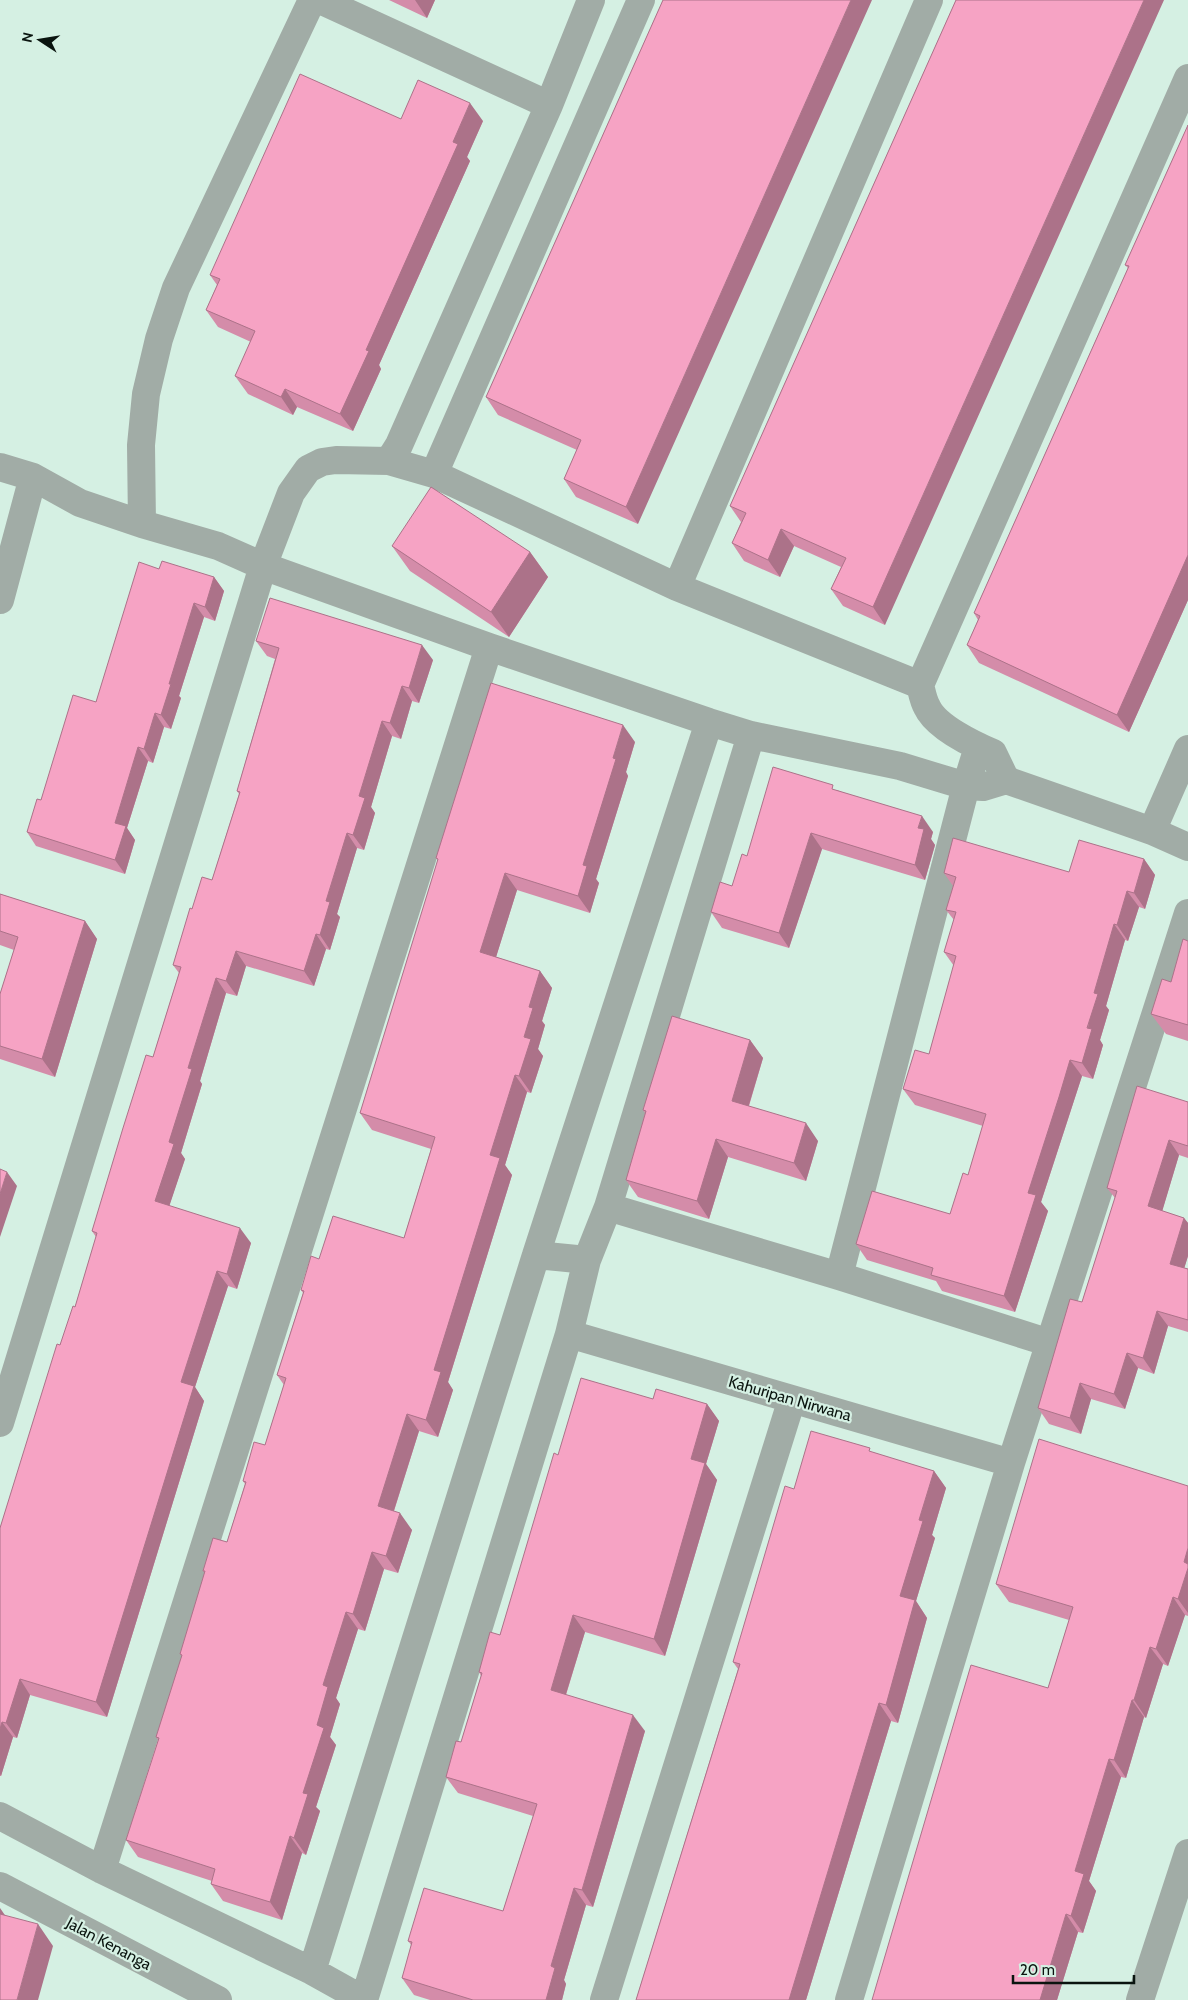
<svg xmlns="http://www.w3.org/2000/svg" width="1188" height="2000" font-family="Cabin,sans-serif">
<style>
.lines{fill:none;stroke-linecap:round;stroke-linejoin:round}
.minor{stroke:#a1aca6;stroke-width:28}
.wall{fill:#d48ca9}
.shaded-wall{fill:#ac7289}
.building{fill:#f6a3c4;stroke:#ac7289}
.labels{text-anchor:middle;stroke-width:4.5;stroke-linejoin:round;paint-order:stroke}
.street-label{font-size:16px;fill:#0a140f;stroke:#d5f0e3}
</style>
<rect width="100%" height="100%" fill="#d5f0e3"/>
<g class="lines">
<path class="minor" d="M 320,0 L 549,105
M 389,461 L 399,445 L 549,105 L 591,0
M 0,467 L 33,477 L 80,503 L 142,524 L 218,546 L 263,566 L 489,647 L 709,722 L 751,735 L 900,766 L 966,786 L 983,787 L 1006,780 L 1152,831 L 1188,847
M 434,474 L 641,0
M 142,524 L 141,445 L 146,394 L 159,339 L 176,288 L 312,0
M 677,587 L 929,0
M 0,600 L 33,477
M 920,685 L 1188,78
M 1152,831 L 1188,749
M 608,1207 L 839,1276 L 1050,1343
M 536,1255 L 587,1260
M 839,1276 L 966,786 L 978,747
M 569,1334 L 1011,1463
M 0,1423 L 263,566 L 291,493 L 308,469 L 322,462 L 336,460 L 389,461 L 434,474 L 677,587 L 920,685 C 922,692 923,700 927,707 C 936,727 974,745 993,753 L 1006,780
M 0,1816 L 102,1870 L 312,1971 L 364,2000
M 102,1870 L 489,647
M 0,1886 L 218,2000
M 312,1971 L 536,1255 L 709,722
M 364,2000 L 569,1334 L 587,1260 L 608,1207 L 751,735
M 604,2000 L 792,1399
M 849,2000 L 1011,1463 L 1188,913
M 1140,2000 L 1188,1853"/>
</g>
<path class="wall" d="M 389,0 L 435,0 L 427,18 Z
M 663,0 L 638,524 L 576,497 L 564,479 L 577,450 L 498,415 L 486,397 Z
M 956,0 L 885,625 L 843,606 L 831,589 L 841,567 L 794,546 L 780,577 L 744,561 L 732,543 L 741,522 L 730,506 Z
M 401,119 L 483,121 L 467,157 L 470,161 L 379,365 L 381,369 L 353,431 L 297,407 L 293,415 L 248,394 L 235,376 L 251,342 L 218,327 L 206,310 L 217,285 L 210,275 Z
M 1188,125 L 1188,600 L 1129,732 L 979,663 L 967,645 L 978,620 L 974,613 L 1128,268 L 1125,265 Z
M 392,546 L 530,552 L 548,577 L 509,637 L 410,571 Z
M 159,569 L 214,577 L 224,591 L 215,621 L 204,617 L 179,696 L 181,698 L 171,729 L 164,727 L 153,763 L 148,761 L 127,828 L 135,840 L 125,874 L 36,846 L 27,832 L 41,800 L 96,702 Z
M 256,641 L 433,660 L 419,703 L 412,701 L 401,739 L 392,736 L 371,807 L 375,813 L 364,850 L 357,848 L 337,914 L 340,917 L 330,950 L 326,949 L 314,986 L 246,966 L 237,996 L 226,993 L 200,1081 L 202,1084 L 181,1153 L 185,1159 L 169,1206 L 251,1243 L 237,1289 L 228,1286 L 195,1387 L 204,1401 L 107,1717 L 30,1695 L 17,1738 L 13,1737 L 1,1776 L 0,1776 L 0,1528 L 60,1345 L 75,1307 L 96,1237 L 92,1231 L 153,1057 L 179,973 L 173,965 L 192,909 L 212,880 L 239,794 L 237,791 L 275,659 L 267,656 Z
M 635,742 L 626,772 L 628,776 L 596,879 L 599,883 L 590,913 L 517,890 L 496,957 L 540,971 L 552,988 L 542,1021 L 545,1025 L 538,1049 L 543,1056 L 531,1093 L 527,1092 L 505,1165 L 512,1175 L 448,1382 L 453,1390 L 438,1437 L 419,1431 L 394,1511 L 412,1530 L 398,1573 L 384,1569 L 365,1631 L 358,1629 L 336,1698 L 340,1704 L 330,1737 L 336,1745 L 316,1807 L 320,1811 L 306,1855 L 302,1853 L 282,1920 L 223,1901 L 211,1884 L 212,1881 L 138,1857 L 126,1840 L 158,1740 L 156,1737 L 182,1657 L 180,1654 L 205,1573 L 203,1571 L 227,1542 L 245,1484 L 243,1481 L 265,1445 L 284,1385 L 277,1375 L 303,1293 L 301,1290 L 319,1259 L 404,1238 L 431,1149 L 372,1130 L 360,1113 L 438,860 L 436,858 Z
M 837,790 L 933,832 L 931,839 L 935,845 L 925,880 L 822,849 L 789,948 L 722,928 L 711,912 L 732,886 L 747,856 Z
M 1144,859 L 1155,875 L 1145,909 L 1139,907 L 1128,941 L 1125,940 L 1106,1006 L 1109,1010 L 1100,1040 L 1103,1045 L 1093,1079 L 1082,1076 L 1070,1113 L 1041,1202 L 1048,1211 L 1015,1312 L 942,1291 L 936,1281 L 867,1260 L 856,1244 L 950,1214 L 968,1175 L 983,1126 L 915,1105 L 903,1089 L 929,1054 L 954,966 L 944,952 L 954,920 L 946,910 L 953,886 L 944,873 L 1069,872 Z
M 0,894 L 85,921 L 97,939 L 55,1077 L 0,1059 L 0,994 L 14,950 L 0,945 Z
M 1188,941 L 1188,1041 L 1166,1034 L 1151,1014 L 1171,982 Z
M 750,1040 L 763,1058 L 749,1106 L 818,1141 L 806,1181 L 728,1157 L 709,1219 L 638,1197 L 626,1180 L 645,1113 L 643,1110 Z
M 1188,1102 L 1188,1158 L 1179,1155 L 1162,1211 L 1184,1218 L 1188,1223 L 1188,1256 L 1184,1268 L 1188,1269 L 1188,1332 L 1168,1326 L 1154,1374 L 1138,1368 L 1125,1409 L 1091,1399 L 1081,1434 L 1049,1424 L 1038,1408 L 1082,1302 L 1115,1198 L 1107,1188 Z
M 653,1399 L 707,1404 L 719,1421 L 706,1464 L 717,1480 L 665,1656 L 585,1632 L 566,1695 L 645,1731 L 593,1907 L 586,1905 L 564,1980 L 566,1984 L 562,2000 L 430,2000 L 414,1995 L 402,1978 L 412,1946 L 408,1941 L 503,1911 L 533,1816 L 458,1793 L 446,1777 L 461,1742 L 481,1676 L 479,1672 L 500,1635 L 558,1455 Z
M 873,1453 L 934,1471 L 946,1488 L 932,1535 L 935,1538 L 916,1601 L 927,1618 L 898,1723 L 891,1721 L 806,2000 L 636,2000 L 738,1669 L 733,1662 L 794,1489 Z
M 1188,1486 L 1188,1616 L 1185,1615 L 1168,1666 L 1163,1664 L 1146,1718 L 1144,1717 L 1126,1778 L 1121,1777 L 1089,1881 L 1096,1891 L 1083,1933 L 1078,1932 L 1057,2000 L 872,2000 L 1048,1688 L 1069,1620 L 1009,1602 L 996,1584 Z"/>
<path class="shaded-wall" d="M 415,0 L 435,0 L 427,18 Z
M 851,0 L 872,0 L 638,524 L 626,507 Z
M 1144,0 L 1164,0 L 885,625 L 873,607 Z
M 470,103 L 483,121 L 467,157 L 470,161 L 379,365 L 381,369 L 353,431 L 340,414 L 366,350 L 453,142 Z
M 285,389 L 297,407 L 293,415 L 281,397 Z
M 781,529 L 794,546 L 780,577 L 768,560 Z
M 530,552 L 548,577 L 509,637 L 491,612 Z
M 1188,555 L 1188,600 L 1129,732 L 1117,715 Z
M 214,577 L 224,591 L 215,621 L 205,607 Z
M 194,603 L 204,617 L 179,696 L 181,698 L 171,729 L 161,715 L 169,684 Z
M 422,645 L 433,660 L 419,703 L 409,688 Z
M 402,686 L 412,701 L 401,739 L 390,723 Z
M 155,713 L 164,727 L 153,763 L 144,749 Z
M 382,721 L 392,736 L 371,807 L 375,813 L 364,850 L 353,835 L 359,796 Z
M 623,725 L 635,742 L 626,772 L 628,776 L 596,879 L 599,883 L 590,913 L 578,896 L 583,865 L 613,758 Z
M 138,747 L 148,761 L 127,828 L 135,840 L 125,874 L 115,860 L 115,823 Z
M 922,816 L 933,832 L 931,839 L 935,845 L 925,880 L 915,865 L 918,828 Z
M 347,833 L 357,848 L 337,914 L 340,917 L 330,950 L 320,935 L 326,901 Z
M 811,833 L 822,849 L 789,948 L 779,933 Z
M 1144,859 L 1155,875 L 1145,909 L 1134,893 Z
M 505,873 L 517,890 L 492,970 L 480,952 Z
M 1127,891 L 1139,907 L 1128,941 L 1117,925 Z
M 85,921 L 97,939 L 55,1077 L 42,1059 Z
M 1114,924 L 1125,940 L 1106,1006 L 1109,1010 L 1100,1040 L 1103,1045 L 1093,1079 L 1082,1063 L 1094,993 Z
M 316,934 L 326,949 L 314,986 L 304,971 Z
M 236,951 L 246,966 L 237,996 L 226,981 Z
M 540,971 L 552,988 L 542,1021 L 545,1025 L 538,1049 L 543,1056 L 531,1093 L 519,1076 L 529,1007 Z
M 216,978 L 226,993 L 200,1081 L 202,1084 L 181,1153 L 185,1159 L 166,1216 L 155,1201 L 169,1142 L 188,1068 Z
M 750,1040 L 763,1058 L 745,1118 L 732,1101 Z
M 1070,1060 L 1082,1076 L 1041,1202 L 1048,1211 L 1015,1312 L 1004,1296 L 1028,1193 Z
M 515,1075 L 527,1092 L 505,1165 L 512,1175 L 448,1382 L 453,1390 L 438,1437 L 426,1420 L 434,1370 L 490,1155 Z
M 806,1123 L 818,1141 L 806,1181 L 794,1163 Z
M 716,1139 L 728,1157 L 709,1219 L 697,1201 Z
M 1169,1140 L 1179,1155 L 1159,1222 L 1148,1206 Z
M 7,1172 L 17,1186 L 0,1237 L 0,1194 Z
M 1184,1218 L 1188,1223 L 1188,1256 L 1181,1279 L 1170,1264 Z
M 240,1228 L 251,1243 L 237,1289 L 227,1274 Z
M 217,1271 L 228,1286 L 195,1387 L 204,1401 L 107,1717 L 96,1702 L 181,1382 Z
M 1157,1311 L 1168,1326 L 1154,1374 L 1143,1358 Z
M 1127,1353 L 1138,1368 L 1125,1409 L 1114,1394 Z
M 1080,1383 L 1091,1399 L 1081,1434 L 1070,1418 Z
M 707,1404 L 719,1421 L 706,1464 L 717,1480 L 665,1656 L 654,1639 L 691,1459 Z
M 407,1414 L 419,1431 L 390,1523 L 378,1506 Z
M 934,1471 L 946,1488 L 932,1535 L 935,1538 L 916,1601 L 927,1618 L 898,1723 L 886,1705 L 900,1596 L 919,1520 Z
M 400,1513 L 412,1530 L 398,1573 L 386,1556 Z
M 1188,1548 L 1188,1613 L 1178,1599 L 1184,1562 Z
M 372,1552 L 384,1569 L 365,1631 L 353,1614 Z
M 1173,1597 L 1185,1615 L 1168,1666 L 1156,1649 Z
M 346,1612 L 358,1629 L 336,1698 L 340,1704 L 330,1737 L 336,1745 L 316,1807 L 320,1811 L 306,1855 L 294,1838 L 317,1725 L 323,1685 Z
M 573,1615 L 585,1632 L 562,1707 L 551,1690 Z
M 1150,1647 L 1163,1664 L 1146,1718 L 1134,1700 Z
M 20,1679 L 30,1695 L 17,1738 L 6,1723 Z
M 1132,1700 L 1144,1717 L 1126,1778 L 1114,1760 Z
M 879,1703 L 891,1721 L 806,2000 L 789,2000 Z
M 633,1715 L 645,1731 L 593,1907 L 582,1890 Z
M 2,1722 L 13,1737 L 1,1776 L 0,1774 L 0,1729 Z
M 1109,1759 L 1121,1777 L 1089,1881 L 1096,1891 L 1083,1933 L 1071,1916 L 1075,1871 Z
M 290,1836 L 302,1853 L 282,1920 L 270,1902 Z
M 574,1888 L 586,1905 L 564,1980 L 566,1984 L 562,2000 L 546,2000 L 551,1966 Z
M 0,1908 L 9,1921 L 0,1925 Z
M 1066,1914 L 1078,1932 L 1057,2000 L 1040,2000 Z
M 38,1924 L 53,1946 L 38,2000 L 17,2000 Z"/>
<path class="building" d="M 663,0 L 851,0 L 626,507 L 564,479 L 581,440 L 486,397 Z
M 956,0 L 1144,0 L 873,607 L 831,589 L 846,558 L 781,529 L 768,560 L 732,543 L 746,513 L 730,506 Z
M 300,74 L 401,119 L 418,80 L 470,103 L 453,142 L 458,144 L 366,350 L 369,351 L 340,414 L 285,389 L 281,397 L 235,376 L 255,331 L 206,310 L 220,279 L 210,275 Z
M 1188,125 L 1188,555 L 1117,715 L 967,645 L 980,616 L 974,613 L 1129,266 L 1125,265 Z
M 431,487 L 530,552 L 491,612 L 392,546 Z
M 162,561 L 214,577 L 205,607 L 194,603 L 169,684 L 171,684 L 161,715 L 155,713 L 144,749 L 138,747 L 115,823 L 126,826 L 115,860 L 27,832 L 37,799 L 41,800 L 73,695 L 96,702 L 139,562 L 159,569 Z
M 270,598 L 422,645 L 409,688 L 402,686 L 390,723 L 382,721 L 359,796 L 365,798 L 353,835 L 347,833 L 326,901 L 330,902 L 320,935 L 316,934 L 304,971 L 236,951 L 226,981 L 216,978 L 188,1068 L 192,1069 L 169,1142 L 174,1144 L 155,1201 L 240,1228 L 227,1274 L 217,1271 L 181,1382 L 194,1386 L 96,1702 L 20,1679 L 6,1723 L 2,1722 L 0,1729 L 0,1528 L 57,1344 L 60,1345 L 73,1306 L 75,1307 L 97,1233 L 92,1231 L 123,1128 L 146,1055 L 153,1057 L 181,967 L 173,965 L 190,908 L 192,909 L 202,877 L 212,880 L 240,792 L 237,791 L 279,648 L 256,641 Z
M 491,683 L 623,725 L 613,758 L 616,759 L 583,865 L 587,866 L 578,896 L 505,873 L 481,949 L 480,952 L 540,971 L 529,1007 L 533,1008 L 524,1037 L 531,1039 L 519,1076 L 515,1075 L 490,1155 L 500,1158 L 434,1370 L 441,1372 L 426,1420 L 407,1414 L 378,1506 L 400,1513 L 386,1556 L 372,1552 L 353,1614 L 346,1612 L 323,1685 L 328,1687 L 317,1725 L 324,1728 L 303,1793 L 308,1794 L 294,1838 L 290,1836 L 270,1902 L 211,1884 L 215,1869 L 126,1840 L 159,1738 L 156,1737 L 182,1655 L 180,1654 L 205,1571 L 203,1571 L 213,1538 L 227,1542 L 246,1482 L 243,1481 L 254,1442 L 265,1445 L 286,1378 L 277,1375 L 304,1291 L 301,1290 L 311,1256 L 319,1259 L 333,1216 L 404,1238 L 435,1137 L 360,1113 L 438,859 L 436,858 Z
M 773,767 L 833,785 L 832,789 L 922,816 L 918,828 L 924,829 L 915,865 L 811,833 L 779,933 L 711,912 L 720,882 L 732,886 L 742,854 L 747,856 Z
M 953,838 L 1069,872 L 1079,840 L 1144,859 L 1134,893 L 1127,891 L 1117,925 L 1114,924 L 1094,993 L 1098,994 L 1087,1028 L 1092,1029 L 1082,1063 L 1070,1060 L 1059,1097 L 1028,1193 L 1036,1195 L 1004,1296 L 931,1275 L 933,1268 L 856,1244 L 872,1191 L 950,1214 L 963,1173 L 968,1175 L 986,1114 L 903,1089 L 915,1050 L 929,1054 L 956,956 L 944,952 L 956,912 L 946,910 L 956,877 L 944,873 Z
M 0,894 L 85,921 L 42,1059 L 0,1046 L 0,994 L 18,937 L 0,931 Z
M 1183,939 L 1188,941 L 1188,1025 L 1151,1014 L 1162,979 L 1171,982 Z
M 672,1016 L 750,1040 L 732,1101 L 806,1123 L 794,1163 L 716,1139 L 697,1201 L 626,1180 L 646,1111 L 643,1110 Z
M 1137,1086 L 1188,1102 L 1188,1146 L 1169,1140 L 1148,1206 L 1184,1218 L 1170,1264 L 1188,1269 L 1188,1320 L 1157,1311 L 1143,1358 L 1127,1353 L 1114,1394 L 1080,1383 L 1070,1418 L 1038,1408 L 1070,1299 L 1082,1302 L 1117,1191 L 1107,1188 Z
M 0,1169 L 7,1172 L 0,1194 Z
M 581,1378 L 653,1399 L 656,1389 L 707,1404 L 691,1459 L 705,1463 L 654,1639 L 573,1615 L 551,1690 L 633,1715 L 582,1890 L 574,1888 L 551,1966 L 555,1968 L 546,2000 L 473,2000 L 402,1978 L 412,1942 L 408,1941 L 424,1888 L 503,1911 L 524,1845 L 537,1804 L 446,1777 L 456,1741 L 461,1742 L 482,1673 L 479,1672 L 490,1632 L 500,1635 L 554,1453 L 558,1455 Z
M 811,1431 L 870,1448 L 869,1451 L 934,1471 L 919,1520 L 923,1521 L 900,1596 L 915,1600 L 886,1705 L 879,1703 L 789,2000 L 636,2000 L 740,1664 L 733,1662 L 785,1486 L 794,1489 Z
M 1039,1439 L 1188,1486 L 1188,1548 L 1184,1562 L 1188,1564 L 1188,1568 L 1178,1599 L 1173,1597 L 1156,1649 L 1150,1647 L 1134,1700 L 1132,1700 L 1114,1760 L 1109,1759 L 1075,1871 L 1084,1874 L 1071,1916 L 1066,1914 L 1040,2000 L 872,2000 L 971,1665 L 1048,1688 L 1073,1607 L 996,1584 Z
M 0,1914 L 38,1924 L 17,2000 L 0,2000 Z"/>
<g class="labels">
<g class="street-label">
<text transform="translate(790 1398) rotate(16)" y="6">Kahuripan Nirwana</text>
<text transform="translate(109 1943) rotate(28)" y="6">Jalan Kenanga</text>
</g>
</g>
<g transform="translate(40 40) rotate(282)" stroke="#d5f0e3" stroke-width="4" paint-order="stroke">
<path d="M0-4L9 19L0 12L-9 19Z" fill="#0a140f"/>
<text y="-8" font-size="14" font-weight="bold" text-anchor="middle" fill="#0a140f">N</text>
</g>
<path d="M1013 1975v8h121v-8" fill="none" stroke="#0a140f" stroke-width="2.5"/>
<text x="1020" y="1975" font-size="15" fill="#0a140f" stroke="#d5f0e3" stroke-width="4" paint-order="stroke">20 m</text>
</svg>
